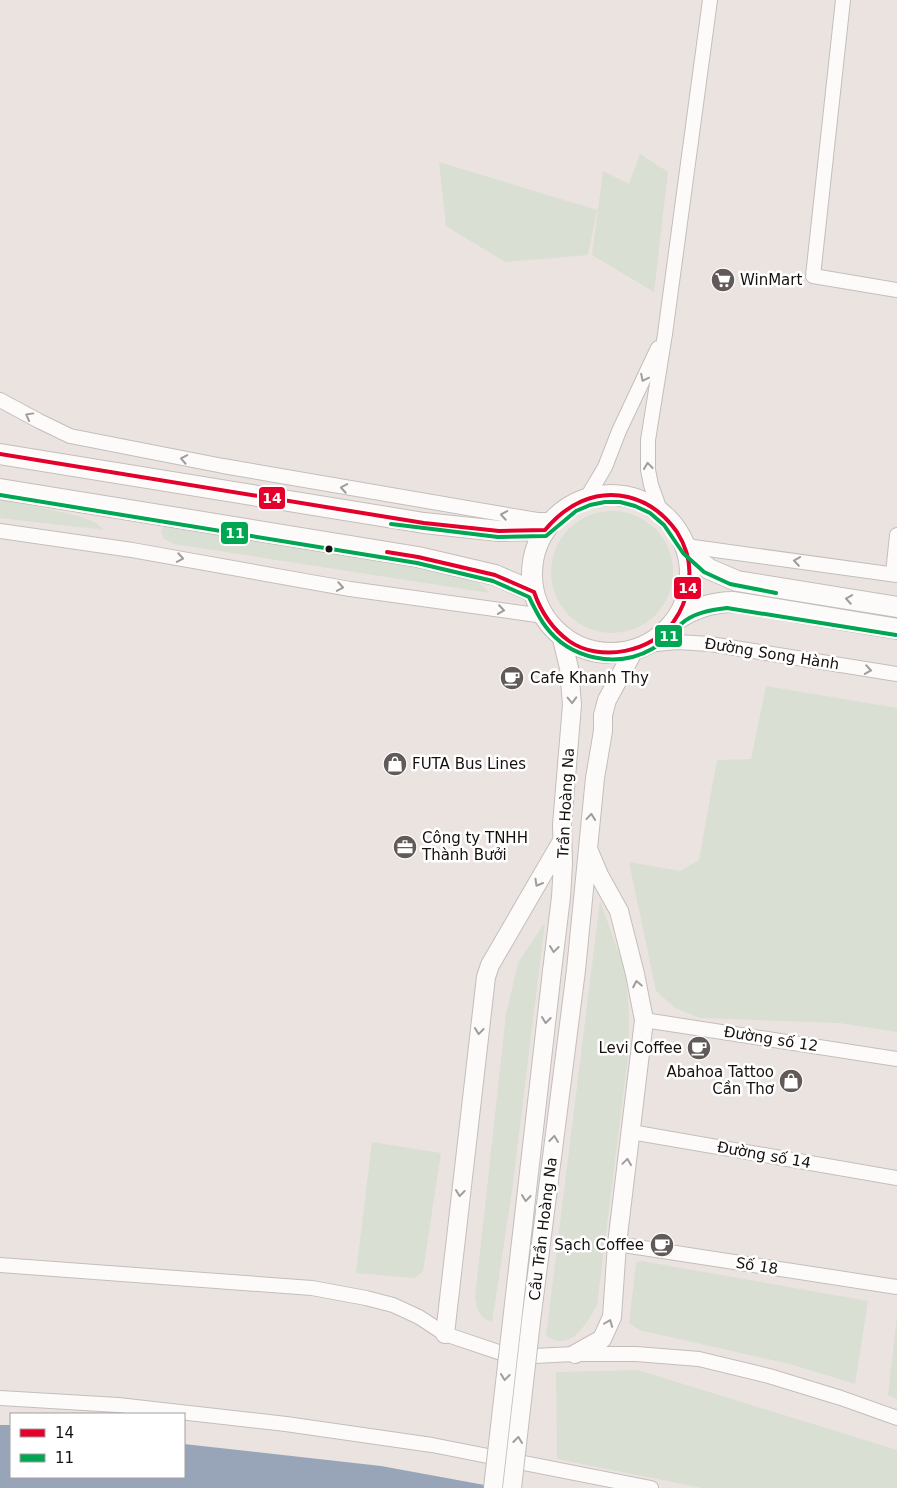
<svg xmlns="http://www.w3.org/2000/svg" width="897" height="1488" font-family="'DejaVu Sans',sans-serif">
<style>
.green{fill:#d9dfd2}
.water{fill:#98a5b9}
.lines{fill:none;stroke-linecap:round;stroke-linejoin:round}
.minor-casing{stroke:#c4bebb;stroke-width:16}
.major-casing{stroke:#c4bebb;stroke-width:20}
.highway-casing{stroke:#c4bebb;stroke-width:22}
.minor{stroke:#fcfbfa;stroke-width:14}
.major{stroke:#fcfbfa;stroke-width:18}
.highway{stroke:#fcfbfa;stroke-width:20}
.major-bridge-casing{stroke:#c4bebb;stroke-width:20;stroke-linecap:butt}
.major-bridge{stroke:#fcfbfa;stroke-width:18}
.bus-1-casing{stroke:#fff;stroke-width:8}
.bus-2-casing{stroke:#fff;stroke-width:8}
.bus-1{stroke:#e4002b;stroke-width:4}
.bus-2{stroke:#00a651;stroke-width:4}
.oneway{stroke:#a09d9c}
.bus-dot{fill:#16110f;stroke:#fff;stroke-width:2}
.labels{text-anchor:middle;stroke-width:5;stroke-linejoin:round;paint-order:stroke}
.poi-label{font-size:15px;fill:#16110f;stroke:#fff;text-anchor:start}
.street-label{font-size:15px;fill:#16110f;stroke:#fff}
.line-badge{stroke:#fff;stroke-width:2}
.badge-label{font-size:14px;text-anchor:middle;font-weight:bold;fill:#fff}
</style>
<rect width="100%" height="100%" fill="#ebe3e0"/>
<path class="green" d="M 640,154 L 668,172 L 654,292 L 592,255 L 603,171 L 629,184 Z
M 439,162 L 597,210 L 588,255 L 505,262 L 446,226 Z
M 0,499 L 79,516 L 94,522 L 104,530 L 0,518 Z
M551 572a61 61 0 1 1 122 0a61 61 0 1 1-122 0Z
M 172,524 L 440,569 C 460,575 475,577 490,593 L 174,544 L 164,539 L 161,532 L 164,526 Z
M 766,686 L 897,708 L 897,1032 L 839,1023 L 700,1018 L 675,1008 L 656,991 L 629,862 L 680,871 L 699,860 L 717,760 L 751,759 Z
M 600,901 L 625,970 L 629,1010 L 629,1049 L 597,1305 C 589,1319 577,1343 558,1341 C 554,1340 550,1338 546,1336 Z
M 545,922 L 512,1191 L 492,1322 C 480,1318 477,1310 475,1298 L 506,1014 L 518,963 Z
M 372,1142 L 441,1153 L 423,1271 L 414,1278 L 356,1273 Z
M 642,1261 L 868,1301 L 855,1384 L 790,1364 L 639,1330 L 629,1323 L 636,1263 Z
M 897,1316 L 897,1399 L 888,1395 Z
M 638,1370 L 897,1450 L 897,1488 L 702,1488 L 557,1459 L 556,1372 Z"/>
<path class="water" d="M 0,1425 L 11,1425 L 11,1477 L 184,1477 L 184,1444 L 381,1466 L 501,1488 L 0,1488 Z"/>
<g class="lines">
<g class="minor-casing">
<path id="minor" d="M 843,0 L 813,276 L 897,290
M 0,400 L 39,421 L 70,436 L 223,466 L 537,520 L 553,520
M 586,499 L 605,467 L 619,431 L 658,348
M 661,513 L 651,485 L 648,470 L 648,440 L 665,334 L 710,0
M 0,531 L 132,550 L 350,589 L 544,616
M 686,546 L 897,575
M 893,574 L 897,535
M 646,645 L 677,642 L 710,644 L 897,674
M 644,1020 L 897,1059
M 631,1132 L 897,1178
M 617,1244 L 897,1287
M 0,1265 L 312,1288 L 366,1298 L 393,1305 L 419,1317 L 445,1334 L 513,1357 L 575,1354 L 636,1354 L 699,1359 L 769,1376 L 841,1398 L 897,1418
M 0,1398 L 118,1405 L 286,1424 L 432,1445 L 651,1488"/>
</g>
<g class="major-casing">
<path id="major" d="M 576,970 L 595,778 L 603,731 L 603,715 L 607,700 L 634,650
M 552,971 L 561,897 L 563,863 L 562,825 L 572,705 L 569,668 L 561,635
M 445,1334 L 486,977 L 490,965 L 562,841
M 575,1354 L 602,1339 L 612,1317 L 617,1244 L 644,1020 L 635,974 L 619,911 L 599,875 L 588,849"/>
</g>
<g class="highway-casing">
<path id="highway" d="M 0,454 L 424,523 L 499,531 L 545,530
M 0,489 L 418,557 L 495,575 L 534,592
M532 574a79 79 0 1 1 158 0a79 79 0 1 1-158 0Z
M 686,546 L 700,562 L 709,569 L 737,581 L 897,607
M 676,620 C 694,608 712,602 734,602 L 897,629"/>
</g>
<use href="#minor" class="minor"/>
<use href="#major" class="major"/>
<use href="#highway" class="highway"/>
<g class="major-bridge-casing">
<path id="major-bridge" d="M 493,1488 L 552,971
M 512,1488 L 531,1321 L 576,970"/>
</g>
<use href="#major-bridge" class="major-bridge"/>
<g class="bus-1-casing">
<path id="bus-1" d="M 0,454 L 424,523 L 499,531 L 545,530
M 387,552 L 418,557 L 495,575 L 534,592
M 534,592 C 541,612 551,628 569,641 C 600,663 653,652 674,621 C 682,610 686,599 688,586 C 692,567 687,548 677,532 C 665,515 649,502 628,497 C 595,489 566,505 545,530"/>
</g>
<g class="bus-2-casing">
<path id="bus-2" d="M 0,495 L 417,563 L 493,581 L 529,597 C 534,607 539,618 546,627 C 570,659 617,669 652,649 C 664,643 671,633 681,624 C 693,613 710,610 727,608 L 896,635
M 391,524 L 498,537 L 546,536 L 576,511 L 590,505 L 605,502 L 620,502 L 635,506 L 650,513 L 664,525 L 683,553 L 704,572 L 730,584 L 776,593"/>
</g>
<use href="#bus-1" class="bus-1"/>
<use href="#bus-2" class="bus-2"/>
</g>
<defs><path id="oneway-chevron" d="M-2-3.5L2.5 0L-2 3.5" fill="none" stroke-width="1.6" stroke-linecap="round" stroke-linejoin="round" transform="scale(1.25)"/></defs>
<g class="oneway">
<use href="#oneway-chevron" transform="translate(644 378) rotate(116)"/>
<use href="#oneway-chevron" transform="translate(29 416) rotate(-151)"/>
<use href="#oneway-chevron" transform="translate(184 459) rotate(-169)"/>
<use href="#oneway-chevron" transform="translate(648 466) rotate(-96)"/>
<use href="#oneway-chevron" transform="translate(344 488) rotate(-170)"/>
<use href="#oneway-chevron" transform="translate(504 515) rotate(-170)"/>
<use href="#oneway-chevron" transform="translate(180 558) rotate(10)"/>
<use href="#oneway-chevron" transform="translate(797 561) rotate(-172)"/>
<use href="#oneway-chevron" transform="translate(340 587) rotate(10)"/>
<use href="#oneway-chevron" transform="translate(849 599) rotate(-171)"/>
<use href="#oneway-chevron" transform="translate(501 610) rotate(8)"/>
<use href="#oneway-chevron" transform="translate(868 670) rotate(9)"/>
<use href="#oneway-chevron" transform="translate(572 700) rotate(88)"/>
<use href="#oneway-chevron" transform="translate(591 817) rotate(-85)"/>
<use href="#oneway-chevron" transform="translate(538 883) rotate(120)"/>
<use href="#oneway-chevron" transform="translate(554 949) rotate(97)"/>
<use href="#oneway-chevron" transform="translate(637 984) rotate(-101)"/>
<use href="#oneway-chevron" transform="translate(546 1020) rotate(97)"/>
<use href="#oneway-chevron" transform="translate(479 1031) rotate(96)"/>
<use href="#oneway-chevron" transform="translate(554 1139) rotate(-83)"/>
<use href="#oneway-chevron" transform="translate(627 1162) rotate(-82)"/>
<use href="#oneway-chevron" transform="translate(460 1193) rotate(96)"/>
<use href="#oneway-chevron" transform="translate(526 1198) rotate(97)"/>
<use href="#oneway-chevron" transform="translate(609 1323) rotate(-69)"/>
<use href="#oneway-chevron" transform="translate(505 1377) rotate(97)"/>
<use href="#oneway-chevron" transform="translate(518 1440) rotate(-83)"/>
</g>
<defs>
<g id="supermarket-disc" transform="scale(1.25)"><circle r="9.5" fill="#615a58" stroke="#fff"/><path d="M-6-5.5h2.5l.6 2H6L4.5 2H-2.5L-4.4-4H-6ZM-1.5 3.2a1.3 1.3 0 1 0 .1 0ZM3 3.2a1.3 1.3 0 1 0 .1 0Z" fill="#fff"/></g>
<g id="cafe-disc" transform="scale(1.25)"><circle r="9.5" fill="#615a58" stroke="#fff"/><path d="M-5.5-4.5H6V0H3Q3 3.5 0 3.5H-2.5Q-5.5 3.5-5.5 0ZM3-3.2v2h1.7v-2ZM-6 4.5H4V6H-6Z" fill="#fff"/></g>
<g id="shop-disc" transform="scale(1.25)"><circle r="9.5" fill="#615a58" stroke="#fff"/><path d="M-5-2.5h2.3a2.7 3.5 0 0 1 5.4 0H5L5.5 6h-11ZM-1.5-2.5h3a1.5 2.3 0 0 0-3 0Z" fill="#fff"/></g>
<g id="office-disc" transform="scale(1.25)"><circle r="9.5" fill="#615a58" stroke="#fff"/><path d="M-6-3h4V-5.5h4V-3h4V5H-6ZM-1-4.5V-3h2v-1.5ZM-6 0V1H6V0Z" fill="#fff"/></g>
</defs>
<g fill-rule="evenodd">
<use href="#supermarket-disc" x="723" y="280"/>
<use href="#cafe-disc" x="512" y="678"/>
<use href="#shop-disc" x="395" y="764"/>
<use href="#office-disc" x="405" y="847"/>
<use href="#cafe-disc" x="699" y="1048"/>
<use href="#shop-disc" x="791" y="1081"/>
<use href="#cafe-disc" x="662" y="1245"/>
</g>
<circle class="bus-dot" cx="329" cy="549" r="4.5"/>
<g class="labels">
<g class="poi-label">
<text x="740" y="285">WinMart</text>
<text x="530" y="683">Cafe Khanh Thy</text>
<text x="412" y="769">FUTA Bus Lines</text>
<text x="422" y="843">Công ty TNHH<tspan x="422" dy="17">Thành Bưởi</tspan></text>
<text x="682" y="1053" text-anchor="end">Levi Coffee</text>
<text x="774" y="1077" text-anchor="end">Abahoa Tattoo<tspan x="774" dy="17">Cần Thơ</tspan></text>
<text x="644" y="1250" text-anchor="end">Sạch Coffee</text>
</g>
<g class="street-label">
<text transform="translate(772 654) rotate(9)" y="5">Đường Song Hành</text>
<text transform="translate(566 803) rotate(-87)" y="5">Trần Hoàng Na</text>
<text transform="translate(771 1039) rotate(9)" y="5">Đường số 12</text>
<text transform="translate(764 1155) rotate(10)" y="5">Đường số 14</text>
<text transform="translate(543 1229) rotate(-83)" y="5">Cầu Trần Hoàng Na</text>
<text transform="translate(757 1266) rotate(9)" y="5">Số 18</text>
</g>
</g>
<g class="line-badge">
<rect x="258" y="486" width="28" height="24" rx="5" fill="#e4002b"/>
<rect x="220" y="521" width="29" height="24" rx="5" fill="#00a651"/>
<rect x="673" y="576" width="29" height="24" rx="5" fill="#e4002b"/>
<rect x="654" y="624" width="29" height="24" rx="5" fill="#00a651"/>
</g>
<g class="badge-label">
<text x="272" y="503">14</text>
<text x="235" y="538">11</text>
<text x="688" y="593">14</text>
<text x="669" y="641">11</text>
</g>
<rect x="10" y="1413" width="175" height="65" fill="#ffffff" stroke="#a2a09f"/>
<rect x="20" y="1429" width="25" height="8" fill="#e4002b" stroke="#a2a09f"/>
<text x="55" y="1438" font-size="15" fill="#16110f">14</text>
<rect x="20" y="1454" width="25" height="8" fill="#00a651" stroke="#a2a09f"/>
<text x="55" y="1463" font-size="15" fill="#16110f">11</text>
</svg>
